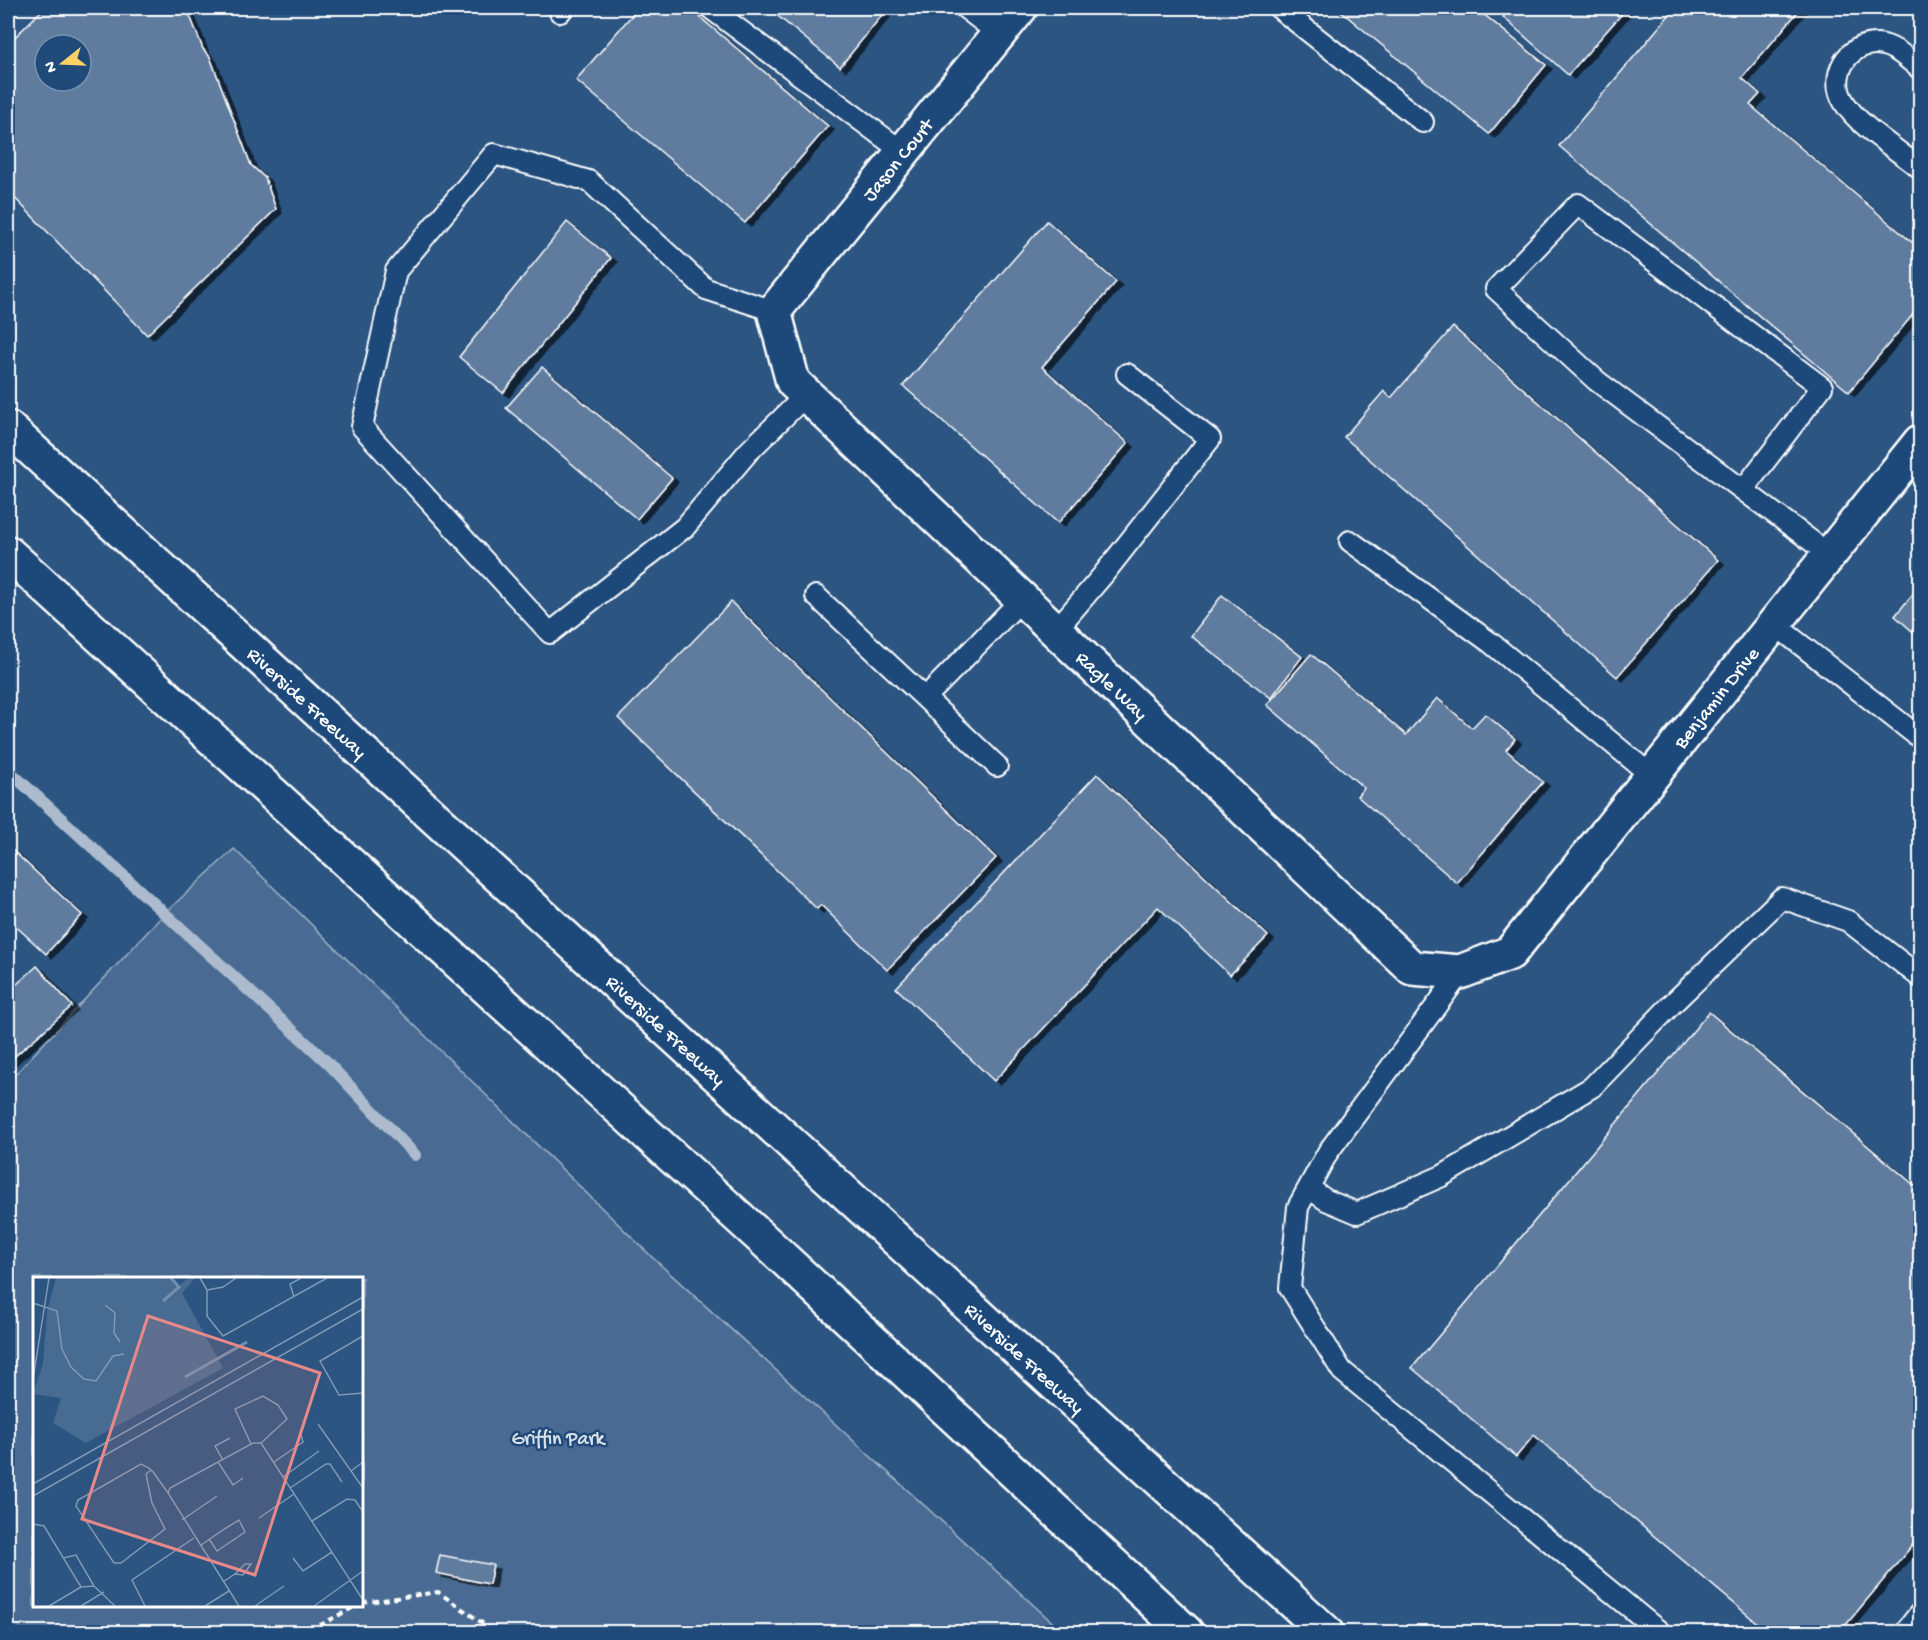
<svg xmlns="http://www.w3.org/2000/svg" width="1928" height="1640" font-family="'Gochi Hand',sans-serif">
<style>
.green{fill:#486b92;stroke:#a4b5c8;stroke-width:1.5;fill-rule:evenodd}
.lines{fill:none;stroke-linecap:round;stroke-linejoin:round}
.stream{stroke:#acbcce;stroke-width:12}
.building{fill:#5e7c9f;stroke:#fff;stroke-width:1.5;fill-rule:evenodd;filter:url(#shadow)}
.lane-casing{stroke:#fff;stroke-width:24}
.street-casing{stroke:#fff;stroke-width:38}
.highway-casing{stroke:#fff;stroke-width:38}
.path{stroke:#fff;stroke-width:4;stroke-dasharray:6 4.5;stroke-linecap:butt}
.lane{stroke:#1f4a7a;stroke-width:20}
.street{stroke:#1f4a7a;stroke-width:33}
.highway{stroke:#1f4a7a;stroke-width:33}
.labels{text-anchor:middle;stroke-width:5;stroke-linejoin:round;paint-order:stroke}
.street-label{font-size:20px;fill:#fff;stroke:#1f4a7a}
.park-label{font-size:20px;fill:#dae1e9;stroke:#1f4a7a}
.inset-river{fill:none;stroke:#748fad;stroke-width:3}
.inset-road{fill:none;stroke:#8099b4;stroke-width:1.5}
.view{fill:#e88989;fill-opacity:0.15;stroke:#e88989;stroke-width:3}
.inset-edge{fill:none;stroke:#fff;stroke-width:3}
</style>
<defs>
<filter id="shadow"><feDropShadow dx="6" dy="4" stdDeviation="0" flood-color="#0009"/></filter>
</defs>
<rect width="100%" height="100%" fill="#2c5582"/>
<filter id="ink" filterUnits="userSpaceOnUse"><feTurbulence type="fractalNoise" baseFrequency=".0167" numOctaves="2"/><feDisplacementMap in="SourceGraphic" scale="12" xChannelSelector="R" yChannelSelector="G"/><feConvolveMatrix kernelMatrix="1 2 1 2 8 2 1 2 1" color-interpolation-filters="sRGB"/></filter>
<g filter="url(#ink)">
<path class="green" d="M 234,849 L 653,1258 L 1063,1632 L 8,1632 L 8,1082 L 165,913 ZM 34,1278 L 362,1278 L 362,1606 L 34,1606 Z"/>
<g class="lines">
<path class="stream" d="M 8,770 L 327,1062 L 415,1155"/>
</g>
<path class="building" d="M 44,8 L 187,8 L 203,49 L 210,57 L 251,165 L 265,178 L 276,209 L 147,335 L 8,191 L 8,44 ZM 45,45 L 81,45 L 81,81 L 45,81 Z
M 638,8 L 689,8 L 828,126 L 745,223 L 576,80 Z
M 768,8 L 888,8 L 840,67 Z
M 1337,8 L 1476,8 L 1546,65 L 1489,134 Z
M 1511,8 L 1627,8 L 1568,75 L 1503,17 Z
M 1675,8 L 1801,8 L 1742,78 L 1760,94 L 1750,105 L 1920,249 L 1920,306 L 1849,392 L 1559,146 Z
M 1047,221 L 1116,282 L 1042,367 L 1128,443 L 1058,523 L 903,386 Z
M 567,222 L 611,258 L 503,393 L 459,357 Z
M 1453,327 L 1718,560 L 1617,677 L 1344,437 L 1384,391 L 1391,398 Z
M 542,367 L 672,478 L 637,519 L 506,408 Z
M 1920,585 L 1920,638 L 1895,616 Z
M 1222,595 L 1302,657 L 1271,698 L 1191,636 Z
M 731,602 L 996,858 L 887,970 L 821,905 L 817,909 L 618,718 Z
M 1311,654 L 1406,735 L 1437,698 L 1472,728 L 1485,714 L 1515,739 L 1506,750 L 1543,782 L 1457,883 L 1357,796 L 1364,788 L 1267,705 Z
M 1097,774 L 1268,936 L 1230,975 L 1158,907 L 994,1081 L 896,988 Z
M 8,846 L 82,915 L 46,954 L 8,919 Z
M 37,966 L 72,1006 L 8,1062 L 8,992 Z
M 1709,1012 L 1920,1190 L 1920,1536 L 1840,1632 L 1768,1632 L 1534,1435 L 1516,1457 L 1412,1368 Z
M 440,1555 L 493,1565 L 489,1584 L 436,1573 Z"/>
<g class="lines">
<g class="lane-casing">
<path id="lane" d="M 710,8 L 903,152
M 965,8 L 999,34
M 1279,8 L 1423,122
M 560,12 L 563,8
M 1920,69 C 1908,59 1894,45 1877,44 C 1847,43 1828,77 1844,102 C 1857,125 1899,151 1920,168
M 774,311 L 706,289 L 589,181 L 494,154 L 396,271 L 362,427 L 550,633 L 685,527 L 748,452 L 807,394
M 1743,490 L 1822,387 L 1578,204 L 1496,289 L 1597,381 L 1830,555
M 1350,541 L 1491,643 L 1652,776
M 816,596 L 925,698 L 1022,599
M 1774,624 L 1920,738
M 1056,630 L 1103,575 L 1210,439 L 1127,374
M 925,698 L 997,766
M 1462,971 L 1328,1152 L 1298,1207 L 1290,1288 L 1342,1371 L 1660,1632
M 1309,1188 L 1326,1200 L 1357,1213 L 1442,1176 L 1592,1087 L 1673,1003 L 1782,898 L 1848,921 L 1920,977
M 1905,1632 L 1920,1613"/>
</g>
<g class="street-casing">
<g id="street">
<path id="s1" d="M 1020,8 L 774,311 L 793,382 L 1412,968 L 1460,972 L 1510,953 L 1920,442"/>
</g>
</g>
<g class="highway-casing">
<g id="highway">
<path id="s2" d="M 8,428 L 1326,1632"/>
<path d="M 8,553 L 767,1243 L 1186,1632"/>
</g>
</g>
<path class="path" d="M 362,1603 L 438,1592 L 495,1632
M 312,1632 L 313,1629 L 356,1606"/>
<use href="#lane" class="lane"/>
<use href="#street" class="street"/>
<use href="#highway" class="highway"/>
</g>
</g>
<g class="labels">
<g class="street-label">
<text transform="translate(897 159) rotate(-51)" y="7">Jason Court</text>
<text dy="7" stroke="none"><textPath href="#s1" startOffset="904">Ragle Way</textPath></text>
<text dy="7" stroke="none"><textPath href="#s1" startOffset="1746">Benjamin Drive</textPath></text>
<text dy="7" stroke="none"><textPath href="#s2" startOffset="406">Riverside Freeway</textPath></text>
<text dy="7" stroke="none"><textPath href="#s2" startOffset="892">Riverside Freeway</textPath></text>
<text dy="7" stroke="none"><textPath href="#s2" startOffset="1378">Riverside Freeway</textPath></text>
</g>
<g class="park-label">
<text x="558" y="1444">Griffin Park</text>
</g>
</g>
<g transform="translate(33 1277)">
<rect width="330" height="330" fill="#2c5582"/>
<path d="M 23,1 L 140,1 L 146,9 L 155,1 L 162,1 L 149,16 L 190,91 L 53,166 L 20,146 L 28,121 L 0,117 L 10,87 L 14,35 Z" fill="#486b92"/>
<path class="inset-river" d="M 130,24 L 146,10 L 138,1M 152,100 L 214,65"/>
<path class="inset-road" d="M 167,1 L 174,13 L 174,39 L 190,59 L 294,1M 174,13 L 190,10 L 203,1M 261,20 L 257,7 L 268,1M 0,26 L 24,34 L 29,72 L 38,90 L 51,102 L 63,104 L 80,79 L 91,77M 72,28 L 82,36 L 81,56 L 87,65M 330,59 L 287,84 L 306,118 L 330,116M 0,102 L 16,1M 285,147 L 318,194 L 330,185M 228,166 L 330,323M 218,167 L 202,132 L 230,119 L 245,128 L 254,142 L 228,166M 190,183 L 182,169 L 197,161M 185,185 L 200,208 L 210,201M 241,185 L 270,165 L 267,154M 118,193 L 113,197 L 119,226 L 132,252 L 88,286 L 81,286 L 43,229 L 45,223 L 108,187 L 116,191 L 121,196 L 135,216M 318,194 L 330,211M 250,200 L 286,174M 0,207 L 330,20M 257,211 L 293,187 L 297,187 L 309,205M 0,219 L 330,32M 226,241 L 261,217M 149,243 L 184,219M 279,244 L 314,222 L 322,223 L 330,235M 0,247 L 11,249 L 48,310 L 61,309 L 82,329M 167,269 L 171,266 L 193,251 L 206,243 L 212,255 L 184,274 L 176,262M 30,281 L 43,278 L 61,309M 260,281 L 270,294 L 299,275M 190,305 L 202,297 L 210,298 L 218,287 L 212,287 L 202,297M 16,329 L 48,310M 48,329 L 71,315M 112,329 L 99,303 L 161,261M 172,329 L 196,314M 206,329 L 135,216 L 137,211 L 220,166 L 228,166M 222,329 L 251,309M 281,329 L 330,294"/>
<path class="view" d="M 115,39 L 287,96 L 222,298 L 49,242 Z"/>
<rect width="330" height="330" class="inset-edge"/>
</g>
<rect width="1928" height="1640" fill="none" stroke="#1f4a7a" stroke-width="30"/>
<rect x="15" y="15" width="1898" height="1610" fill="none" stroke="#fff" stroke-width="2" filter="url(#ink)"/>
<g transform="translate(63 63) rotate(252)"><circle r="28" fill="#1f4a7a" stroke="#7992af" stroke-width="1.5"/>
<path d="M0-4.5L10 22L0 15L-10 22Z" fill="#ffd166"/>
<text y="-9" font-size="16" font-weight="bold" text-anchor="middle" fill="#ffffff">N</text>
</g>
</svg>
